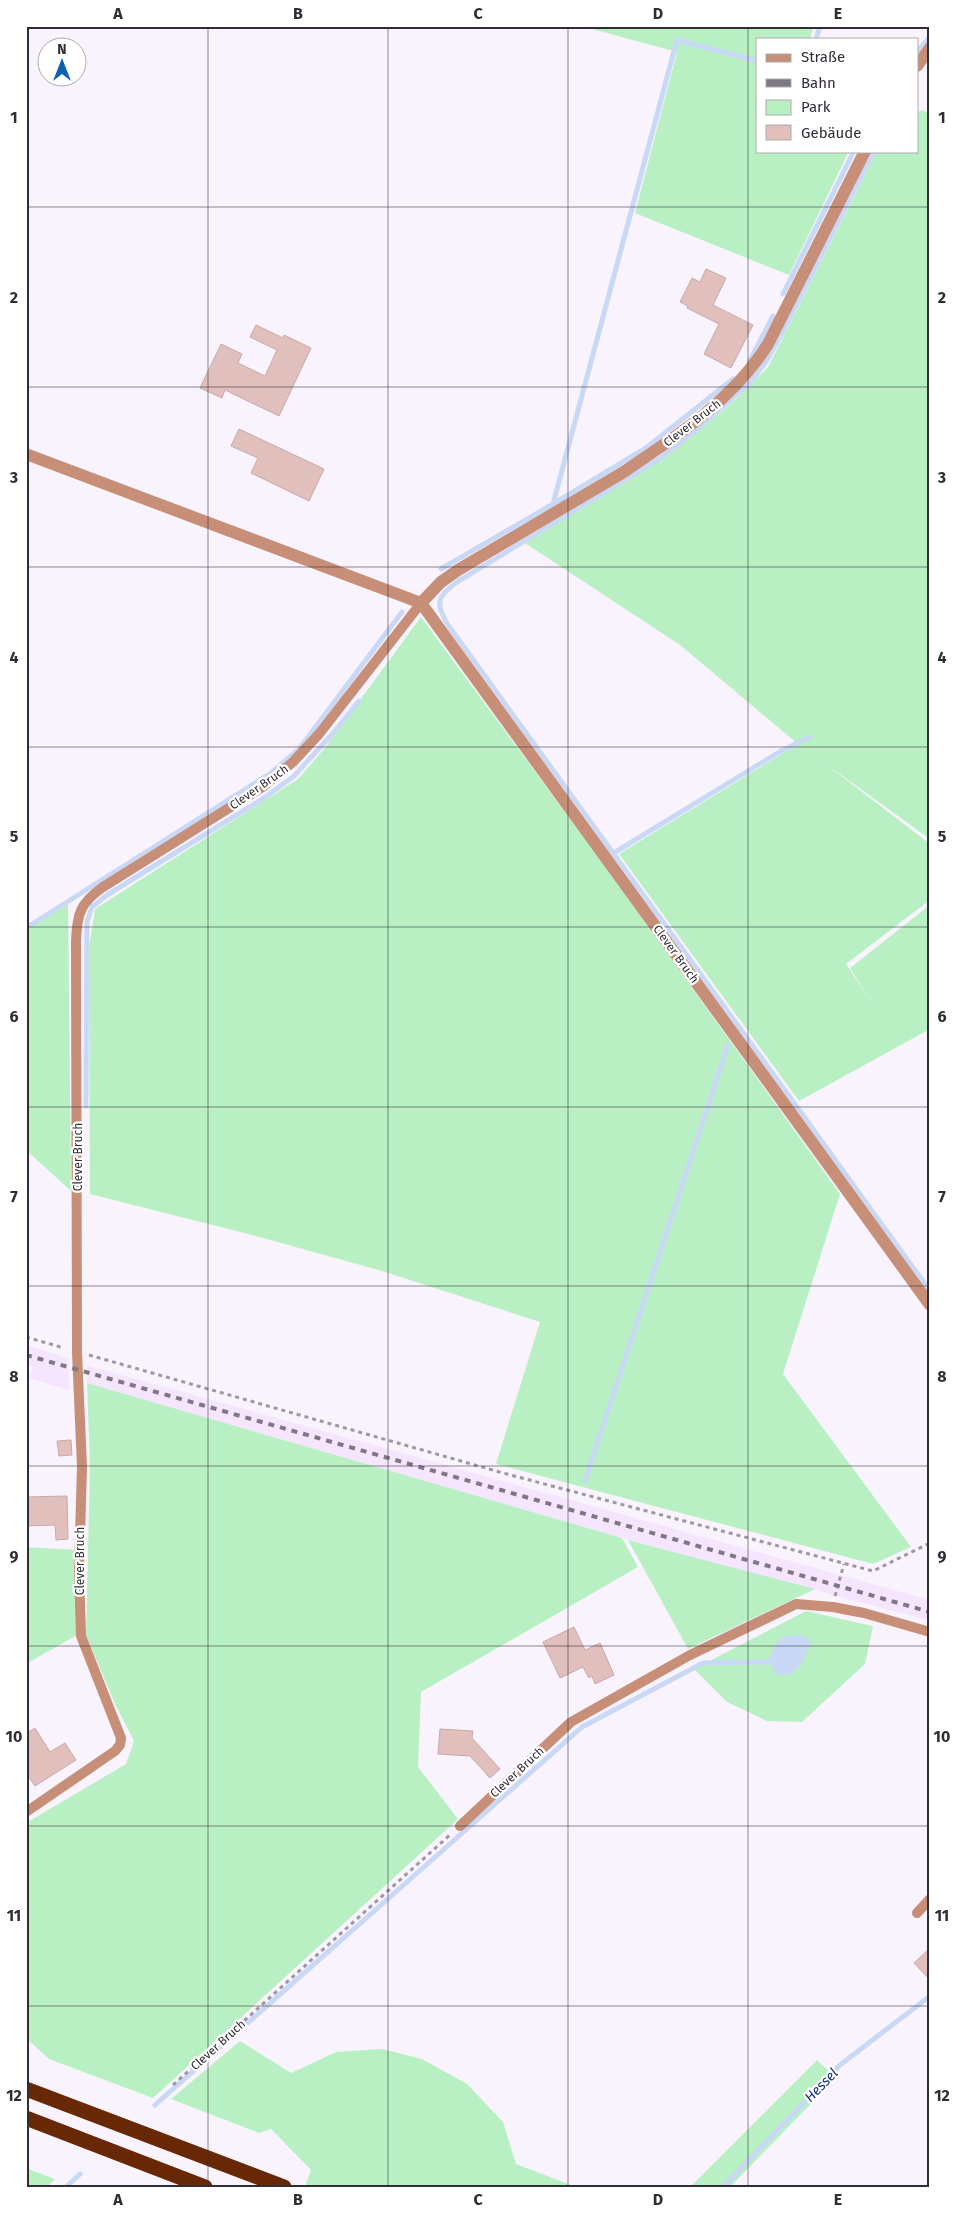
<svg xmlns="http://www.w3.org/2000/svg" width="956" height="2213" font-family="'Fira Sans',sans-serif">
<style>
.built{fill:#f5e5ff}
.green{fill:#b9f0c3}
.water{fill:#c9d8f5}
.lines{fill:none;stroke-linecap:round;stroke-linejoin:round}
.stream{stroke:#c9d8f5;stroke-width:5}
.building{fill:#e0bfbc;stroke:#c9a9a6}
.path{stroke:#9e98a2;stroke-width:3;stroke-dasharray:4 4;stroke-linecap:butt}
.service{stroke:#c78f77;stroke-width:10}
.minor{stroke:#c78f77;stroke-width:12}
.motorway{stroke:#692805;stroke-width:15}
.rail{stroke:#7e7882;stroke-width:4;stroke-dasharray:6 6;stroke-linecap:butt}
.grid{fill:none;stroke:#322c35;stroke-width:1;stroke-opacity:0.55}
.labels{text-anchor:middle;stroke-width:4.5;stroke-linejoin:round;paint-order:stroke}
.street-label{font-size:12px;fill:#322c35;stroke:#fff}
.water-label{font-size:14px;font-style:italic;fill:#112f7f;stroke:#fff}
.neatline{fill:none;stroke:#322c35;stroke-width:2}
.grid-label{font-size:16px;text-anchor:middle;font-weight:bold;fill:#322c35}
</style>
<rect width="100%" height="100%" fill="#f9f3fd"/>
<path class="built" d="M 26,1345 L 68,1358 L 69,1390 L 29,1378 L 33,1367 L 26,1365 Z
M 86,1365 L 930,1600 L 930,1621 L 622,1538 L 87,1383 Z"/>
<path class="green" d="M 581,26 L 814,26 L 810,39 L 757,39 L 757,151 L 849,151 L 789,275 L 635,213 L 677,52 Z
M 923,110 L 930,115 L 930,839 L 823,762 L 930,844 L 930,900 L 846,964 L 873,1005 L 850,968 L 930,905 L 930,1029 L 799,1101 L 619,854 L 798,744 L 680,645 L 525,543 C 610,491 700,442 768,367 L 877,151 L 917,151 L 917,112 Z
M 421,617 L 601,861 L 840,1194 L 783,1374 L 911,1547 L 873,1564 L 496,1464 L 540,1322 L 382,1271 L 252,1235 L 90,1194 L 89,947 L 95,909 L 298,779 L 324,749 Z
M 68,903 L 71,1191 L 26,1150 L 26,929 Z
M 87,1383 L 622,1538 L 638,1567 L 421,1692 L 418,1767 L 458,1819 L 153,2098 L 49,2059 L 26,2038 L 26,1823 L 126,1764 L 134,1741 L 115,1704 L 86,1635 L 90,1466 Z
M 628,1540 L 815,1589 L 688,1649 Z
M 26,1547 L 76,1550 L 77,1635 L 26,1664 Z
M 806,1611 L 873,1626 L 865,1664 L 802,1722 L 767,1721 L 727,1702 L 694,1669 Z
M 240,2041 L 291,2073 L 336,2052 L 382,2049 L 422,2059 L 467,2084 L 503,2122 L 516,2164 L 576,2187 L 305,2187 L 311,2170 L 271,2129 L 259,2133 L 171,2099 Z
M 817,2060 L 836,2078 L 730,2187 L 690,2187 Z
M 26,2168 L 55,2179 L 47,2187 L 26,2187 Z"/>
<path class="water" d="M 803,1635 L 811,1643 L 803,1661 L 792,1674 L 777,1675 L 768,1662 L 775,1645 L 782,1637 Z"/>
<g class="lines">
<path class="stream" d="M 816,39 L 820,26
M 917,52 L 930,37
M 874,151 L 782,333 L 767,360 L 751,382 L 701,426 L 659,459 L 457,582 C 437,596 435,604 448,625 L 930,1291
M 783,294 L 854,151
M 749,362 L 773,316
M 553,504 L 646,448 L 733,379
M 441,569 L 553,504 L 677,40 L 757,61
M 617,851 L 781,751 L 810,737
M 26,928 L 271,773 L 299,749 L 402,612
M 86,1106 L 87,922 L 92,907 L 107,895 L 264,798 L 294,776 L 334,732 L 359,701
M 585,1481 L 728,1045
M 155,2105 L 582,1727 L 703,1663 L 768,1662
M 66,2187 L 80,2174
M 723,2187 L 840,2065 L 930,1996"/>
</g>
<path class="building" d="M 706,269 L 726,278 L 713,305 L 753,325 L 731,368 L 704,354 L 719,324 L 687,308 L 688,306 L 680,302 L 692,278 L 700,282 Z
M 256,325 L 283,338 L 284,335 L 311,348 L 279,416 L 225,390 L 222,398 L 200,388 L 221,344 L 242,354 L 238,363 L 265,376 L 277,350 L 250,337 Z
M 239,429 L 324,469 L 309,501 L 251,473 L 258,458 L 231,446 Z
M 71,1440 L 72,1455 L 59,1456 L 57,1441 Z
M 67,1496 L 68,1539 L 56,1540 L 55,1525 L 26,1526 L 26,1497 Z
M 574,1627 L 585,1650 L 600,1643 L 614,1675 L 595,1684 L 592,1676 L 589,1678 L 583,1667 L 560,1678 L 543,1642 Z
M 35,1728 L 50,1752 L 65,1743 L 76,1760 L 35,1786 L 26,1773 L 26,1734 Z
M 440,1729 L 473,1731 L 472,1738 L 500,1769 L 490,1778 L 470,1756 L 438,1754 Z
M 930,1948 L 930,1980 L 914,1963 Z"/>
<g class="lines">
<path class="path" d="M 26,1337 L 64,1348
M 89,1355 L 503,1473 L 873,1571 L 930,1543
M 835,1596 L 844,1564
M 173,2085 L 452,1833"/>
<path class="service" d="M 26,1812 L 115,1751 L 120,1745 L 121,1738 L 81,1636 L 79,1570 L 82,1467 L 77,1352 L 76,941 C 77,914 80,903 103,887 L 264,786 L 293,762 L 319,734 L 421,603
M 460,1826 L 571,1722 L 690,1655 L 796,1604 L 833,1607 L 864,1613 L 930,1632
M 917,1913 L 930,1899"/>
<path class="minor" d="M 917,66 L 930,48
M 26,454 L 421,603 L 930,1305
M 421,603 L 441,582 L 458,570 L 622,473 C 676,437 733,400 768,344 L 865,151"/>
<path class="motorway" d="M 26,2089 L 284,2187
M 26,2118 L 205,2187"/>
<path class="rail" d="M 26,1355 L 930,1612"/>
</g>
<path class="grid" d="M 208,26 L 208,2187M 388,26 L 388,2187M 568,26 L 568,2187M 748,26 L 748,2187M 26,207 L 930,207M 26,387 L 930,387M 26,567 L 930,567M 26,747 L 930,747M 26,927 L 930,927M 26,1107 L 930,1107M 26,1286 L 930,1286M 26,1466 L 930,1466M 26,1646 L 930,1646M 26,1826 L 930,1826M 26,2006 L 930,2006"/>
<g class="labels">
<g class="street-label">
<text transform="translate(692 423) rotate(-38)" y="4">Clever Bruch</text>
<text transform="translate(259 787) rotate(-35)" y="4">Clever Bruch</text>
<text transform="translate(676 954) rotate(54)" y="4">Clever Bruch</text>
<text transform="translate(78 1157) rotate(-90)" y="4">Clever Bruch</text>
<text transform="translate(80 1561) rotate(-90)" y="4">Clever Bruch</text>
<text transform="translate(517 1772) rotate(-43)" y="4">Clever Bruch</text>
<text transform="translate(218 2045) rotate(-42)" y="4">Clever Bruch</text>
</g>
<g class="water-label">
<text transform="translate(821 2085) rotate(-46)" y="5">Hessel</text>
</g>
</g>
<rect width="956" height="2213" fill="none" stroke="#ffffff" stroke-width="55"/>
<rect x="756" y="38" width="162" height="115" fill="#ffffff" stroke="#adabae"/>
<rect x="766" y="54" width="25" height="8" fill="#c78f77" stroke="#adabae"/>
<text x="801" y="62" font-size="15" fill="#322c35">Straße</text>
<rect x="766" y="79" width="25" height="8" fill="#7e7882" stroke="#adabae"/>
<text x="801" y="88" font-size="15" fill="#322c35">Bahn</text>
<rect x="766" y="100" width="25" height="15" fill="#b9f0c3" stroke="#adabae"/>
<text x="801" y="112" font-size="15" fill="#322c35">Park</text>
<rect x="766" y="125" width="25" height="15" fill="#e0bfbc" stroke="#adabae"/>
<text x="801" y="138" font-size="15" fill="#322c35">Gebäude</text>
<g transform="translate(62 62)"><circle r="24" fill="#ffffff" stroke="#adabae"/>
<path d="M0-4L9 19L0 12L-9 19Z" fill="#0e61af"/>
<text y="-8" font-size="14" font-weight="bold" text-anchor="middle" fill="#322c35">N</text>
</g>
<rect x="28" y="28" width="900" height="2158" class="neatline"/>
<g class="grid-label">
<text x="118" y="19">A</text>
<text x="298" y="19">B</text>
<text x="478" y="19">C</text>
<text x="658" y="19">D</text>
<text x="838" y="19">E</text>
<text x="14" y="123">1</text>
<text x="942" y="123">1</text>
<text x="14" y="303">2</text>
<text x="942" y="303">2</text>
<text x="14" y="483">3</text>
<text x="942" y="483">3</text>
<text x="14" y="663">4</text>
<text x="942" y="663">4</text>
<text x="14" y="842">5</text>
<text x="942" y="842">5</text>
<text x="14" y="1022">6</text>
<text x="942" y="1022">6</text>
<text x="14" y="1202">7</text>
<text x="942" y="1202">7</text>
<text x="14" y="1382">8</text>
<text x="942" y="1382">8</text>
<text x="14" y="1562">9</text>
<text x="942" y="1562">9</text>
<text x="14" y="1742">10</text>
<text x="942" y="1742">10</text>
<text x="14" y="1921">11</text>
<text x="942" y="1921">11</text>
<text x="14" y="2101">12</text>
<text x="942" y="2101">12</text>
<text x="118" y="2205">A</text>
<text x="298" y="2205">B</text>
<text x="478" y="2205">C</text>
<text x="658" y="2205">D</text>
<text x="838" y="2205">E</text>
</g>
</svg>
